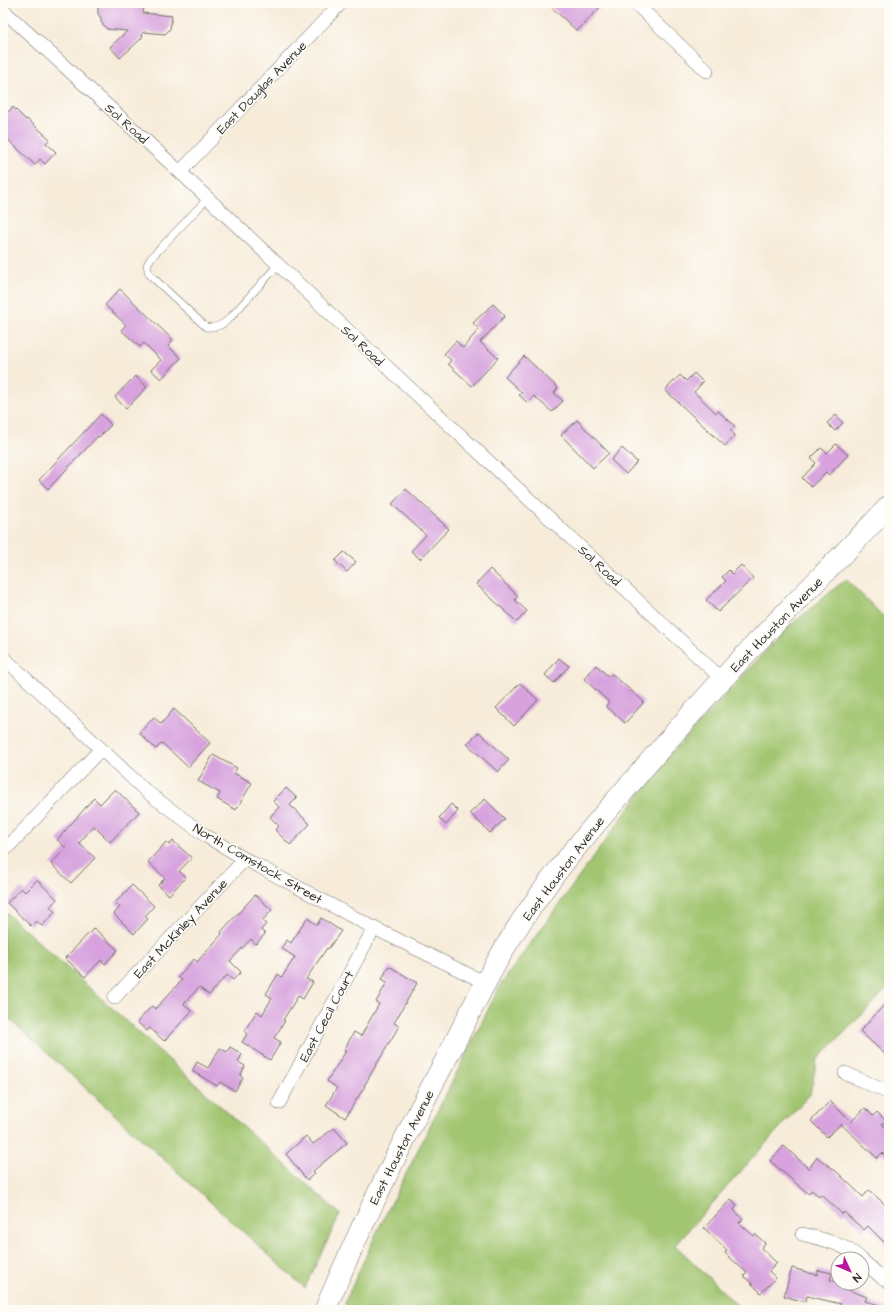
<svg xmlns="http://www.w3.org/2000/svg" width="892" height="1313" font-family="'Architects Daughter',sans-serif">
<style>
.green{fill:#a1c56f;stroke:#66784d}
.building{fill:#d7a2de}
.lines{fill:none;stroke-linecap:round;stroke-linejoin:round}
.lane-casing{stroke:#726f68;stroke-width:8}
.street-casing{stroke:#726f68;stroke-width:14}
.primary-casing{stroke:#726f68;stroke-width:22}
.lane{stroke:#fff;stroke-width:7}
.street{stroke:#fff;stroke-width:13}
.primary{stroke:#fff;stroke-width:21}
.labels{text-anchor:middle;stroke-width:3.5;stroke-linejoin:round;paint-order:stroke}
.street-label{font-size:13px;fill:#2b2b2b;stroke:#fdfcf7}
</style>
<rect width="100%" height="100%" fill="#fdfcf7"/>
<filter id="ink" filterUnits="userSpaceOnUse"><feTurbulence type="fractalNoise" baseFrequency=".025" numOctaves="2"/><feDisplacementMap in="SourceGraphic" scale="8" xChannelSelector="R" yChannelSelector="G"/><feConvolveMatrix kernelMatrix="1 2 1 2 8 2 1 2 1" color-interpolation-filters="sRGB"/></filter>
<filter id="wash" filterUnits="userSpaceOnUse"><feTurbulence type="fractalNoise" baseFrequency=".012" numOctaves="4" result="noise"/><feDisplacementMap in="SourceGraphic" scale="16" xChannelSelector="R" yChannelSelector="G"/><feGaussianBlur stdDeviation="0.9" result="paint"/><feColorMatrix in="noise" values="0 0 0 0 0 0 0 0 0 0 0 0 0 0 0 0 0 1.4 0 .05"/><feComposite in="paint" operator="in"/></filter>
<g filter="url(#wash)">
<rect width="100%" height="100%" fill="#f7ecda"/>
<path class="green" d="M 846,579 L 889,622 L 889,987 L 817,1060 L 810,1094 L 675,1245 L 742,1310 L 347,1310 L 345,1302 L 375,1236 L 501,984 L 659,767 L 747,671 L 786,629 Z
M 3,910 L 340,1214 L 305,1288 L 3,1013 Z"/>
<g id="blocks">
<path class="building" d="M 103,3 L 144,3 L 143,13 L 172,16 L 170,29 L 165,34 L 143,32 L 142,38 L 120,58 L 110,47 L 127,31 L 107,29 L 101,22 L 101,18 L 98,14 L 98,7 Z
M 547,3 L 604,3 L 577,31 Z
M 13,107 L 26,120 L 27,119 L 50,139 L 46,143 L 56,152 L 45,164 L 40,159 L 35,165 L 3,135 L 3,117 Z
M 120,289 L 173,340 L 168,346 L 181,358 L 161,379 L 151,370 L 161,360 L 144,343 L 140,347 L 121,330 L 126,325 L 105,305 Z
M 493,304 L 505,316 L 480,342 L 498,358 L 472,386 L 448,364 L 451,360 L 444,354 L 456,341 L 463,348 L 479,329 L 473,323 Z
M 524,356 L 558,388 L 554,393 L 563,401 L 552,412 L 534,396 L 528,403 L 519,395 L 522,393 L 505,377 Z
M 694,373 L 703,382 L 694,392 L 716,413 L 718,411 L 735,426 L 730,430 L 735,435 L 725,446 L 665,390 L 680,375 L 686,381 Z
M 135,376 L 147,387 L 126,409 L 115,397 Z
M 101,414 L 111,425 L 99,437 L 98,436 L 48,489 L 39,480 Z
M 836,415 L 843,423 L 835,431 L 827,423 Z
M 577,420 L 609,453 L 593,468 L 561,435 Z
M 836,444 L 848,455 L 829,475 L 826,472 L 811,487 L 802,478 L 816,463 L 811,458 L 821,448 L 827,453 Z
M 622,448 L 637,462 L 626,474 L 611,460 Z
M 406,489 L 449,529 L 420,559 L 411,551 L 426,535 L 392,504 Z
M 344,552 L 356,562 L 347,572 L 335,561 Z
M 741,565 L 753,578 L 718,612 L 706,600 L 726,581 L 722,577 L 729,570 L 732,574 Z
M 490,569 L 518,596 L 515,600 L 527,611 L 517,622 L 476,584 Z
M 559,658 L 569,666 L 554,683 L 545,675 Z
M 596,665 L 609,677 L 612,674 L 644,702 L 625,723 L 606,706 L 609,702 L 584,679 Z
M 520,683 L 538,700 L 514,726 L 496,708 Z
M 174,709 L 210,743 L 188,767 L 162,743 L 156,749 L 139,733 L 154,717 L 161,724 Z
M 479,732 L 509,760 L 498,772 L 467,744 Z
M 213,755 L 237,768 L 234,773 L 252,783 L 236,810 L 217,799 L 220,793 L 198,781 Z
M 286,788 L 297,798 L 290,805 L 310,824 L 290,845 L 275,830 L 279,826 L 270,817 L 279,807 L 273,801 Z
M 115,789 L 139,812 L 110,842 L 94,826 L 79,843 L 95,858 L 71,883 L 51,864 L 66,848 L 57,840 L 94,798 L 100,804 Z
M 485,799 L 505,819 L 490,833 L 470,813 Z
M 451,804 L 458,811 L 446,825 L 439,818 Z
M 173,841 L 192,858 L 179,871 L 186,877 L 169,895 L 158,885 L 165,878 L 148,862 L 166,842 L 169,845 Z
M 37,880 L 57,899 L 50,907 L 55,912 L 42,926 L 36,921 L 31,926 L 7,903 L 21,888 L 25,892 Z
M 132,885 L 154,906 L 145,916 L 148,919 L 134,934 L 114,914 L 120,907 L 115,903 Z
M 255,895 L 272,910 L 262,921 L 266,924 L 261,930 L 265,934 L 256,944 L 251,939 L 230,961 L 241,972 L 233,980 L 227,975 L 209,995 L 199,987 L 184,1004 L 192,1011 L 164,1041 L 150,1028 L 147,1031 L 137,1022 L 152,1006 L 155,1009 L 182,980 L 178,977 L 194,959 L 197,962 L 222,934 L 221,932 Z
M 307,918 L 317,925 L 321,918 L 341,931 L 328,949 L 327,948 L 306,979 L 313,982 L 303,999 L 298,996 L 283,1020 L 285,1021 L 274,1038 L 281,1042 L 270,1060 L 242,1042 L 247,1034 L 244,1031 L 257,1011 L 262,1015 L 272,998 L 266,994 L 278,974 L 282,977 L 295,957 L 281,948 L 287,940 L 291,943 Z
M 94,928 L 118,950 L 105,964 L 101,960 L 85,977 L 65,958 Z
M 389,966 L 417,983 L 394,1023 L 399,1026 L 364,1086 L 365,1086 L 345,1118 L 326,1105 L 337,1088 L 327,1081 L 346,1051 L 344,1050 L 354,1032 L 361,1036 L 379,1004 L 376,1002 L 387,982 L 382,979 Z
M 889,1000 L 889,1058 L 860,1031 Z
M 230,1047 L 242,1054 L 238,1062 L 245,1066 L 240,1076 L 243,1078 L 235,1091 L 220,1082 L 217,1086 L 192,1071 L 197,1062 L 208,1068 L 220,1048 L 227,1052 Z
M 830,1101 L 851,1122 L 865,1108 L 873,1116 L 877,1112 L 886,1121 L 882,1124 L 889,1131 L 889,1160 L 882,1153 L 877,1158 L 841,1124 L 827,1137 L 811,1121 Z
M 334,1128 L 347,1143 L 313,1171 L 315,1173 L 307,1180 L 286,1154 L 306,1136 L 313,1144 Z
M 784,1146 L 809,1169 L 817,1157 L 837,1172 L 863,1197 L 869,1190 L 889,1208 L 889,1247 L 868,1226 L 864,1230 L 844,1212 L 842,1214 L 821,1194 L 819,1196 L 811,1190 L 809,1194 L 798,1185 L 770,1161 Z
M 731,1199 L 737,1205 L 734,1210 L 743,1219 L 739,1223 L 754,1236 L 755,1234 L 765,1243 L 761,1248 L 777,1263 L 769,1271 L 776,1278 L 761,1293 L 744,1276 L 747,1273 L 725,1253 L 727,1250 L 704,1228 Z
M 792,1268 L 817,1275 L 818,1270 L 832,1273 L 830,1280 L 838,1282 L 838,1286 L 867,1297 L 865,1301 L 887,1307 L 887,1310 L 838,1310 L 841,1304 L 807,1296 L 805,1302 L 784,1296 Z"/>
</g>
</g>
<g filter="url(#ink)">
<use href="#blocks" fill-opacity="0" stroke="#726f68" stroke-width="1"/>
<g class="lines">
<g class="lane-casing">
<path id="lane" d="M 208,198 L 151,258 L 147,265 L 149,274 L 206,327 C 217,328 222,325 229,319 L 278,265"/>
</g>
<g class="street-casing">
<path id="street" d="M 635,3 L 707,71
M 3,10 L 180,172 L 339,322 L 723,680
M 180,172 L 341,3
M 3,657 L 147,792 L 206,836 L 245,859 L 374,928 L 486,983
M 3,852 L 101,749
M 114,998 L 245,859
M 845,1073 L 889,1093
M 279,1103 L 374,928
M 802,1234 C 822,1239 845,1244 861,1259
M 862,1260 L 880,1276 L 889,1282"/>
</g>
<g class="primary-casing">
<path id="primary" d="M 325,1310 C 363,1220 407,1132 453,1046 C 478,997 502,947 534,903 C 563,861 597,822 631,783 C 673,734 716,685 761,638 C 803,594 847,551 889,506"/>
</g>
<use href="#lane" class="lane"/>
<use href="#street" class="street"/>
<use href="#primary" class="primary"/>
</g>
</g>
<g class="labels">
<g class="street-label">
<text transform="translate(261 87) rotate(-46)" y="5">East Douglas Avenue</text>
<text transform="translate(127 123) rotate(42)" y="5">Sol Road</text>
<text transform="translate(363 345) rotate(43)" y="5">Sol Road</text>
<text transform="translate(600 565) rotate(43)" y="5">Sol Road</text>
<text transform="translate(776 624) rotate(-46)" y="5">East Houston Avenue</text>
<text transform="translate(258 863) rotate(30)" y="5">North Comstock Street</text>
<text transform="translate(563 868) rotate(-53)" y="5">East Houston Avenue</text>
<text transform="translate(180 928) rotate(-47)" y="5">East McKinley Avenue</text>
<text transform="translate(326 1016) rotate(-62)" y="5">East Cecil Court</text>
<text transform="translate(401 1147) rotate(-63)" y="5">East Houston Avenue</text>
</g>
</g>
<rect width="892" height="1313" fill="none" stroke="#fdfcf7" stroke-width="16"/>
<g transform="translate(850 1271) rotate(134)"><circle r="19" fill="#fdfcf7" stroke="#a9a8a5"/>
<path d="M0-3L7 15L0 10L-7 15Z" fill="#b5179e"/>
<text y="-6" font-size="11" font-weight="bold" text-anchor="middle" fill="#2b2b2b">N</text>
</g>
</svg>
